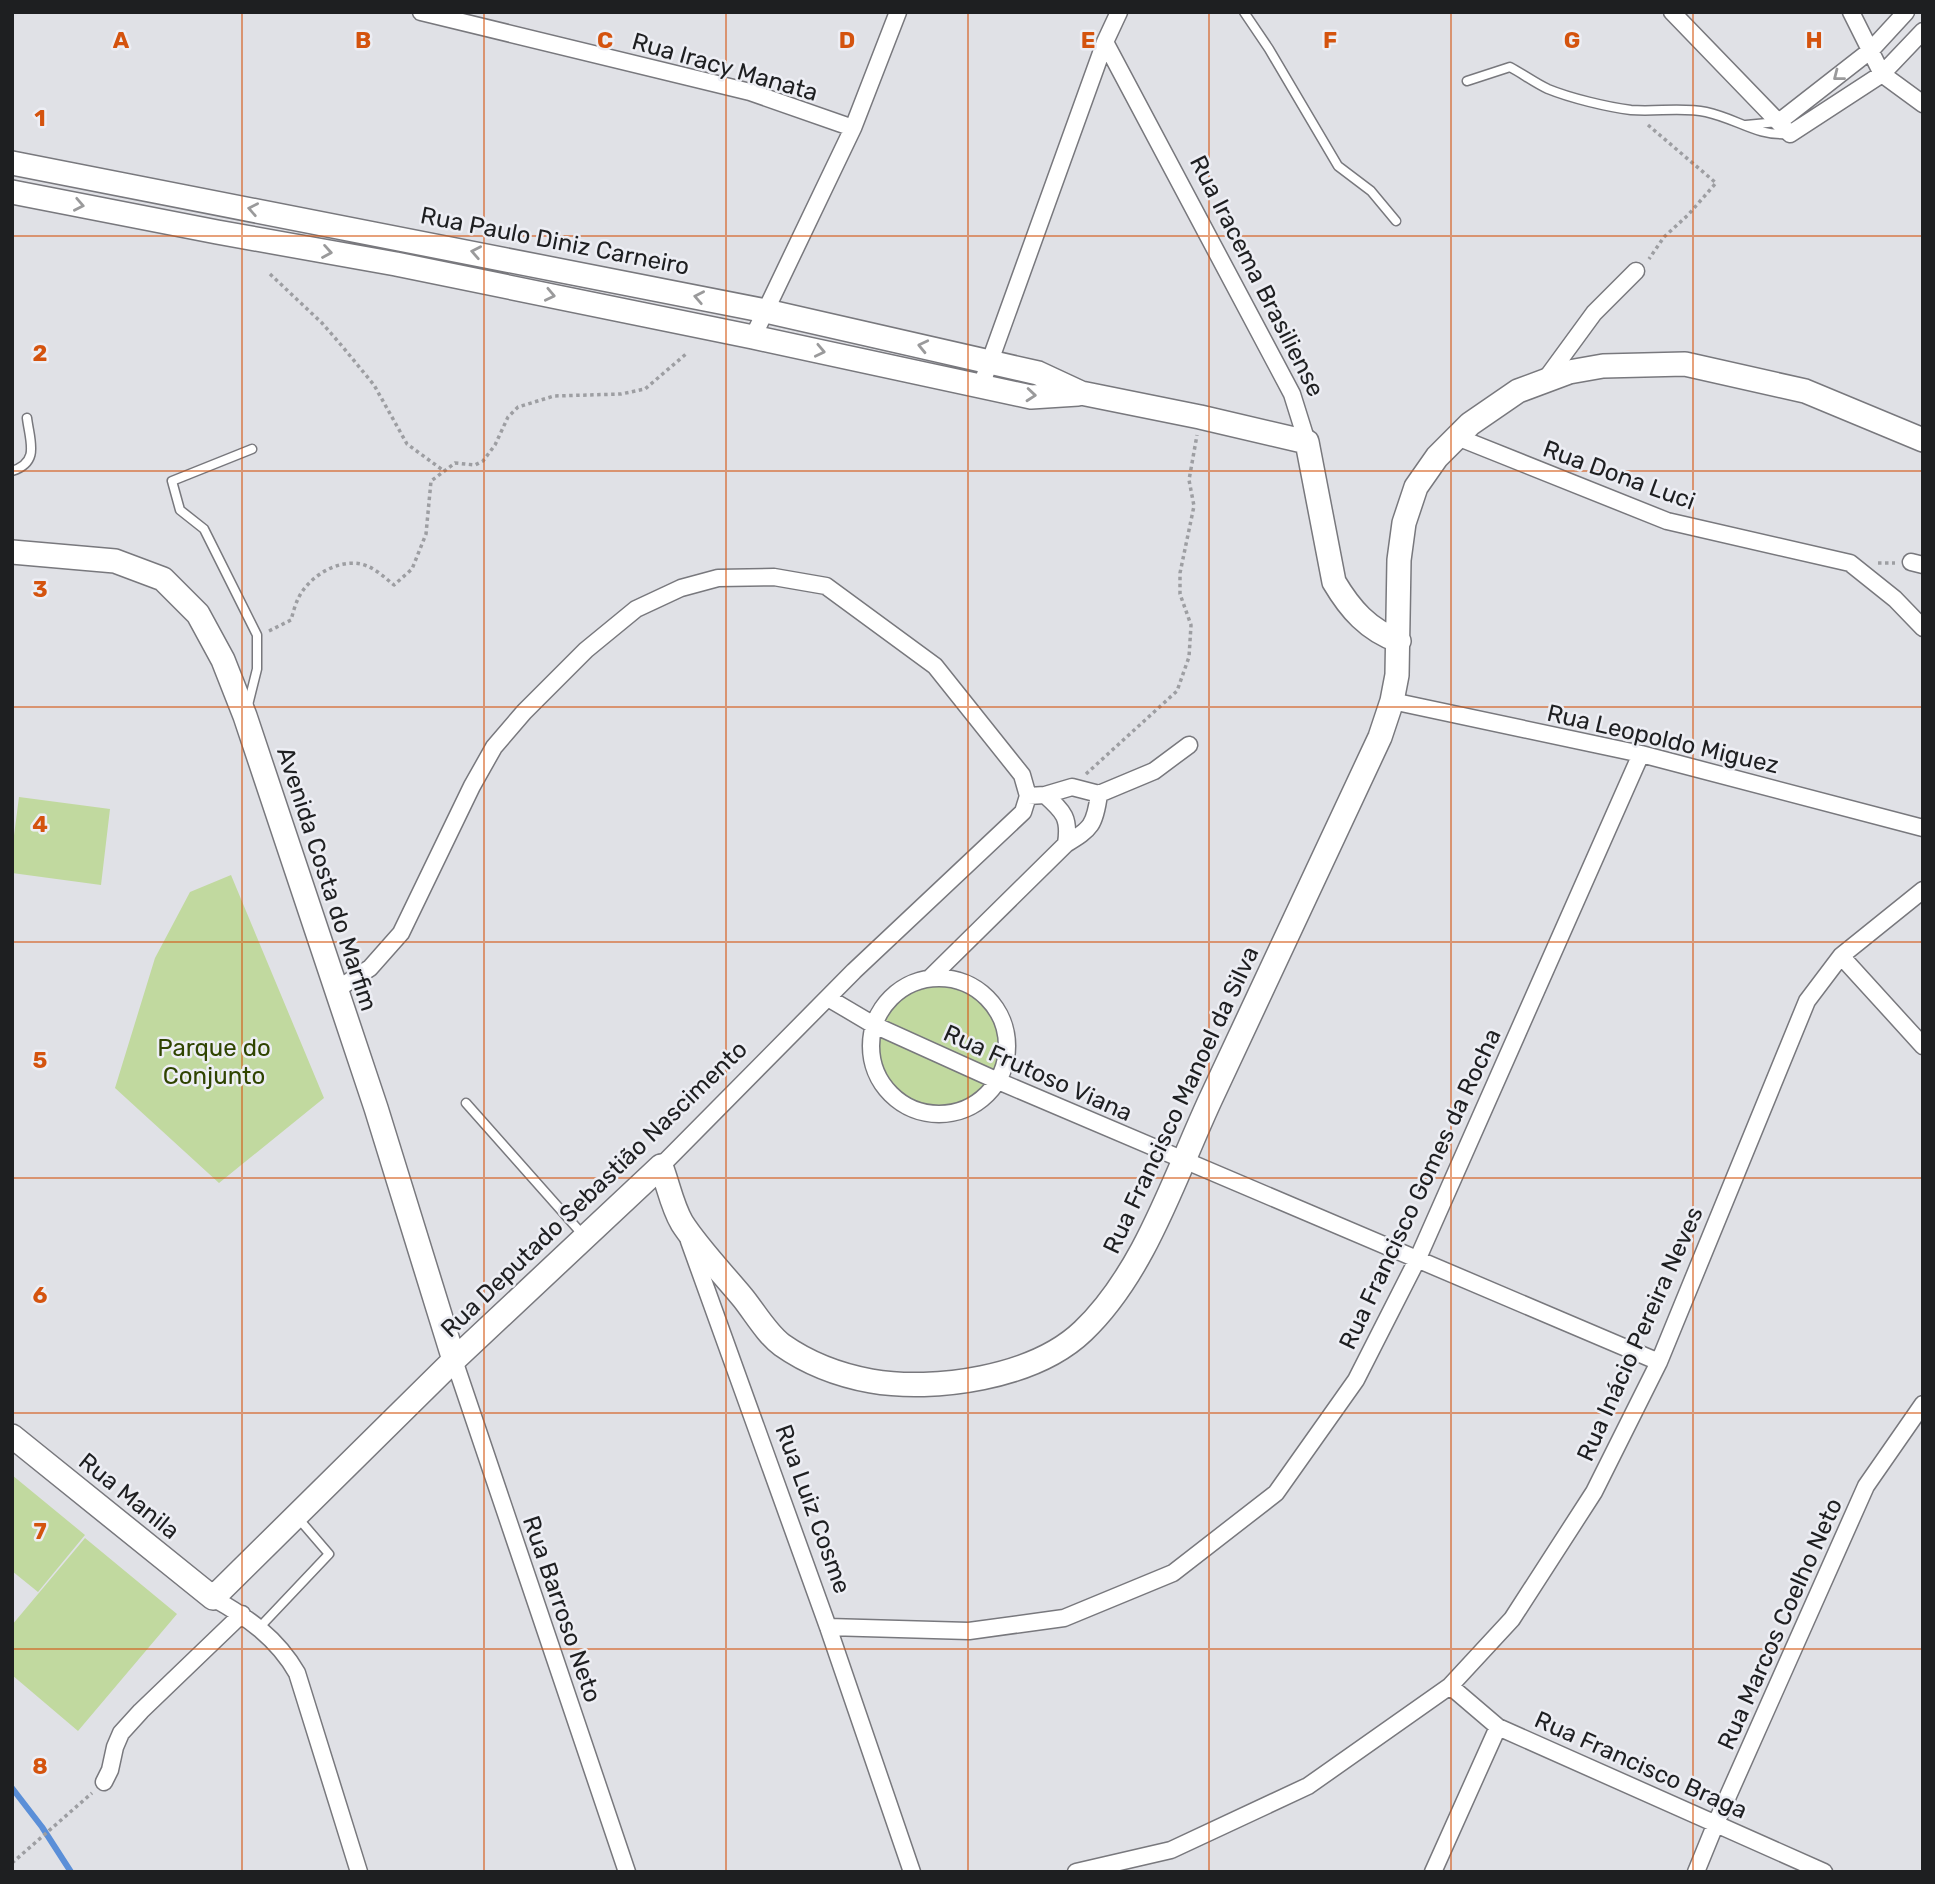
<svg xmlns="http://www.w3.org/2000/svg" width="1935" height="1884" font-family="Rubik,sans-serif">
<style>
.green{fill:#c1d99f}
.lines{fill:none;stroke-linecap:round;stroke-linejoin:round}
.stream{stroke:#5b8fd8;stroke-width:6}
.lane-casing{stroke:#78787d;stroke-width:11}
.street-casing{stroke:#78787d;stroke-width:19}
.secondary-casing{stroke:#78787d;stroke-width:26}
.path{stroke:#9d9ea2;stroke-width:3.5;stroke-dasharray:3.5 3.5;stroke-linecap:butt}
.lane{stroke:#fff;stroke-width:8}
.street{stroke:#fff;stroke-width:16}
.secondary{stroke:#fff;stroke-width:23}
.oneway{stroke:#9a9a9b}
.grid{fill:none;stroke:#d4530e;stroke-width:2;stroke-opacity:0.55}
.labels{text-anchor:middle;stroke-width:5;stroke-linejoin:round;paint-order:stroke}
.street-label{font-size:24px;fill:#1e1f21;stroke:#edeef4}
.park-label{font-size:24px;fill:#2f4400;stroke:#edeef4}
.grid-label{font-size:23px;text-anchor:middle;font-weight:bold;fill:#d4530e;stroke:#edeef4;stroke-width:5;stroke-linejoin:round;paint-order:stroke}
</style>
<rect width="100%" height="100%" fill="#e0e1e6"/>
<path class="green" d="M 19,797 L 110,809 L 101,885 L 12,873 L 12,851 Z
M 231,875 L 324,1098 L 219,1183 L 115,1088 L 155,958 L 190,892 Z
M871 1046a68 68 0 1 1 136 0a68 68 0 1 1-136 0Z
M 12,1475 L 85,1535 L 38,1592 L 12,1571 Z
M 85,1538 L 177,1614 L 78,1731 L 12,1675 L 12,1625 Z"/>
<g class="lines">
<path class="stream" d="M 12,1788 L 42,1827 L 71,1872"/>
<g class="lane-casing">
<path id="lane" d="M 1244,12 L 1269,49 L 1338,166 L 1371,191 L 1396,221
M 1467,81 L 1510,67 C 1523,74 1535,83 1548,89 C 1570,98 1607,107 1631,110 C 1656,112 1682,107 1706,112 C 1738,119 1756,136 1788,134
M 1746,125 L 1778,122
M 12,471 C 40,462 30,442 27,418
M 248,705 L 257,669 L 257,635 L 204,529 L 180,510 L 172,481 L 252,449
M 466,1103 L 583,1235
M 258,1629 L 329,1554 L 298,1518"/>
</g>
<g class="street-casing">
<path id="street" d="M 421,12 L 750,92 L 853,128
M 1672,12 L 1790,134 L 1882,74 L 1923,31
M 1851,12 L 1882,74 L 1923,104
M 1105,42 L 1292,394 L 1307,442
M 1780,121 L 1871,50 L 1906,12
M 753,337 L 853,128 L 898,12
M 1545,380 L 1594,313 L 1636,271
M 981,386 L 1105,42 L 1119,12
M 1457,437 L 1667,521 L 1850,563 L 1895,599 L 1923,628
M 1911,562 L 1923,565
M 1392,701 L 1641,754 L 1923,828
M 1045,795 L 1072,787 L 1099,794
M 1028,796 L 1045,795 C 1064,812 1070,818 1066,844
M 1841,956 L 1923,1046
M871 1046a68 68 0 1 1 136 0a68 68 0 1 1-136 0Z
M 930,978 L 1066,844 C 1091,829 1095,825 1099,794 L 1154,771 L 1189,745
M 336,990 L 370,968 L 401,933 L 472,786 L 494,747 L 524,712 L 586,650 L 636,609 L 681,588 L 718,578 L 774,577 L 826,586 L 935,666 L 1022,775 L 1028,796 L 1023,812 L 854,971 L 661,1166
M 828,998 L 872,1024 L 998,1081 L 1659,1362
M 689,1241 L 828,1627 L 912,1872
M 454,1360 L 627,1872
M 213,1598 C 247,1617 277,1638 297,1673 L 359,1872
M 828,1627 L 969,1631 L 1064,1618 L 1173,1573 L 1276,1493 L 1356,1380 L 1418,1258 L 1641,754
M 1450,1686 L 1498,1727 L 1824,1872
M 104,1782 L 110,1770 L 115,1747 L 121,1733 L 141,1711 L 242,1614
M 1076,1872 L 1171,1850 L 1308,1786 L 1450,1686 L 1512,1619 L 1594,1492 L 1659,1362 L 1807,1001 L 1841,956 L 1923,890
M 1433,1872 L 1498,1727
M 1696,1872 L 1716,1823 L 1866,1486 L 1923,1404"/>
</g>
<g class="secondary-casing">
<path id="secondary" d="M 12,163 L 766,311 L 1038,373 L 1081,393 L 1200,417 L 1307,442 L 1334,582 C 1350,609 1368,630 1399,641
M 12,192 L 217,232 L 396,264 L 753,337 L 1031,397 L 1078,394
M 12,552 L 115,561 L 163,579 L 198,614 L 223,660 L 245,716 L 376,1108 L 454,1360
M 12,1436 L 213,1598 L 454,1360 L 661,1166 C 668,1184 672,1206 682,1223 C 698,1248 724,1275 743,1298 C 755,1313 767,1334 782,1345 C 809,1364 838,1375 871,1381 C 934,1392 1034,1378 1083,1331 C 1146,1271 1176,1172 1213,1094 C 1268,975 1324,856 1380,737 L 1392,701 L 1397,675 L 1399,560 L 1404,523 L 1416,487 L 1437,457 L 1470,424 L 1518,391 L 1569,372 L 1603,366 L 1685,364 L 1805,391 L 1923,440"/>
</g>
<path class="path" d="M 1648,125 L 1716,183 L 1688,215 L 1664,237 L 1649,259
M 270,274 L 322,323 L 342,346 L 374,385 L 407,444 L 444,471
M 1878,563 L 1895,563
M 269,631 L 291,620 C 293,613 295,605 298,599 C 308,577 337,559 361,564 C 374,567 384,577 394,585 L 412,569 L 426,534 L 431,481 L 455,463 L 475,465 L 483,461 L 495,445 L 508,417 L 518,407 L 554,396 L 621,394 L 645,389 L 686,354
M 1086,774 L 1177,691 L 1189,657 L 1191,625 L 1180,594 L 1180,573 L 1194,506 L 1189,480 L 1197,435
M 12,1863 L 92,1793"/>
<use href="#lane" class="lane"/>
<use href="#street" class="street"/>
<use href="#secondary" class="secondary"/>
</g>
<defs><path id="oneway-chevron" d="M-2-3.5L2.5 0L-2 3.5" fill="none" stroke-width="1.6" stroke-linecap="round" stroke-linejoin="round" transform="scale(1.75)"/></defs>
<g class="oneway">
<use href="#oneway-chevron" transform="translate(1838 76) rotate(142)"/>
<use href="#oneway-chevron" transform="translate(79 205) rotate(11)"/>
<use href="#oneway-chevron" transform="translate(253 209) rotate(-169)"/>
<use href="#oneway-chevron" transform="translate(327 252) rotate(10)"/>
<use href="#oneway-chevron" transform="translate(476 252) rotate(-169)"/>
<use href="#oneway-chevron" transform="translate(550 295) rotate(12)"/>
<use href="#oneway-chevron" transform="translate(699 297) rotate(-169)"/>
<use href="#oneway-chevron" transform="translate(923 346) rotate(-167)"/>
<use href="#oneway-chevron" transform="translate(820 351) rotate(12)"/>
<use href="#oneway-chevron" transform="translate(1031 395) rotate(5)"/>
</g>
<path class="grid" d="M 242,12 L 242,1872M 484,12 L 484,1872M 726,12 L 726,1872M 968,12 L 968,1872M 1209,12 L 1209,1872M 1451,12 L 1451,1872M 1693,12 L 1693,1872M 12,236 L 1923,236M 12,471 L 1923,471M 12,707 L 1923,707M 12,942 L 1923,942M 12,1178 L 1923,1178M 12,1413 L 1923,1413M 12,1649 L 1923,1649"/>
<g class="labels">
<g class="street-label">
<text transform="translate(725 67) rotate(16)" y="8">Rua Iracy Manata</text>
<text transform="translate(555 241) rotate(11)" y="8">Rua Paulo Diniz Carneiro</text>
<text transform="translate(1257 276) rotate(63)" y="8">Rua Iracema Brasiliense</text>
<text transform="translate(1619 475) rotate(20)" y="8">Rua Dona Luci</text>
<text transform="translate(1663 739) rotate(13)" y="8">Rua Leopoldo Miguez</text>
<text transform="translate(327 879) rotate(72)" y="8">Avenida Costa do Marfim</text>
<text transform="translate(1038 1073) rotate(24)" y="8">Rua Frutoso Viana</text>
<text transform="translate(1181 1100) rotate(-65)" y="8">Rua Francisco Manoel da Silva</text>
<text transform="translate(594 1189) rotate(-44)" y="8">Rua Deputado Sebastião Nascimento</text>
<text transform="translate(1420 1189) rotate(-65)" y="8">Rua Francisco Gomes da Rocha</text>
<text transform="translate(1640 1334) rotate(-66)" y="8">Rua Inácio Pereira Neves</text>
<text transform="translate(129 1496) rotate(39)" y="8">Rua Manila</text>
<text transform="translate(813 1509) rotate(70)" y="8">Rua Luiz Cosme</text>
<text transform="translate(562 1609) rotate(71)" y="8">Rua Barroso Neto</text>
<text transform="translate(1780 1624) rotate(-66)" y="8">Rua Marcos Coelho Neto</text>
<text transform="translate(1641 1765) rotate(24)" y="8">Rua Francisco Braga</text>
</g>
<g class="park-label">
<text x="214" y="1056">Parque do<tspan x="214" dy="28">Conjunto</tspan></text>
</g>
</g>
<g class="grid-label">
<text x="121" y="48">A</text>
<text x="363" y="48">B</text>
<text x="605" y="48">C</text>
<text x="847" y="48">D</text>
<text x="1088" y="48">E</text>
<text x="1330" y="48">F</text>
<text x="1572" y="48">G</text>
<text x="1814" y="48">H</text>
<text x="40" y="126">1</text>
<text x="40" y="361">2</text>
<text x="40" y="597">3</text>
<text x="40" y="832">4</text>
<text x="40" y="1068">5</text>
<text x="40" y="1303">6</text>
<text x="40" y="1539">7</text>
<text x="40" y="1774">8</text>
</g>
<rect width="1935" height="1884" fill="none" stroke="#1e1f21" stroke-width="28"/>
</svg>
